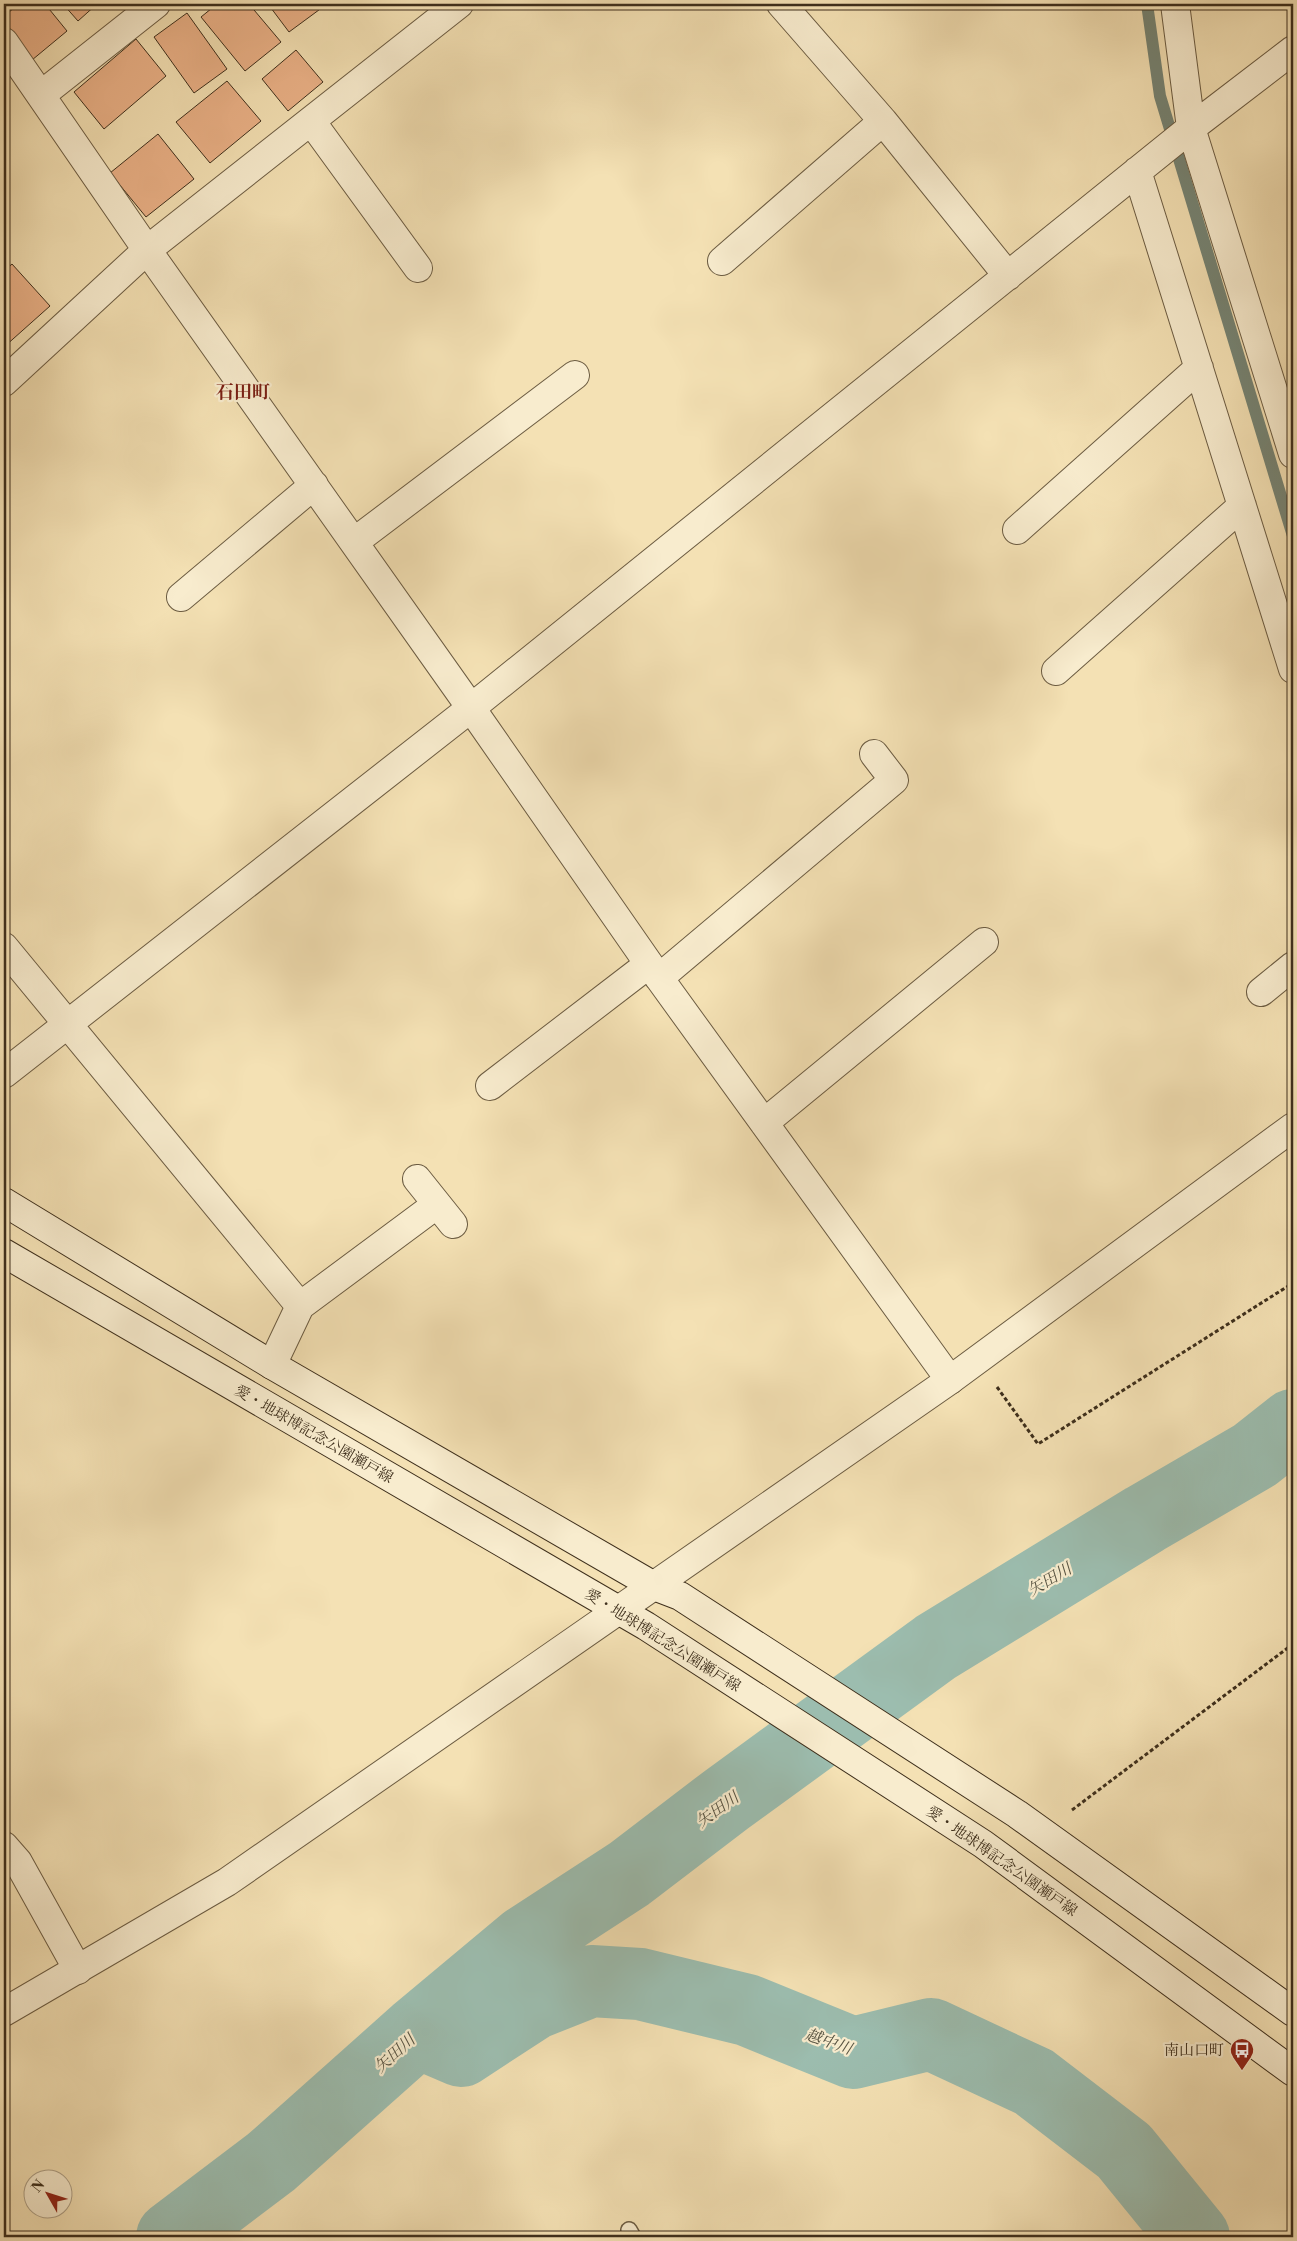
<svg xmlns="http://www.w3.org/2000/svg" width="1297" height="2241" font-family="'Libre Bodoni','Noto Serif JP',serif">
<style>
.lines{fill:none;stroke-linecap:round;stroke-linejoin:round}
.stream{stroke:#768474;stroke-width:12}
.river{stroke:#9cbdaf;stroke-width:72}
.building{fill:#eab187;stroke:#3e2f1c}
.service-casing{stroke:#6c5c42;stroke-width:18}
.minor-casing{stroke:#6c5c42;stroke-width:30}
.tertiary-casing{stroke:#6c5c42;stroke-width:30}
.secondary-casing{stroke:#3e2f1c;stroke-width:30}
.path{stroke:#3e2f1c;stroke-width:3;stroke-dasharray:4 2.5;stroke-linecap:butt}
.service{stroke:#f8ecce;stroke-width:15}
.minor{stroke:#f8ecce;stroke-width:28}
.tertiary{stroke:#f8ecce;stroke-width:28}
.secondary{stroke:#f8ecce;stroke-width:28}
.labels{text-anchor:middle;stroke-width:4.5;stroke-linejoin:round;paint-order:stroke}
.street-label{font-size:15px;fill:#3e2f1c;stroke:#f8ecce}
.poi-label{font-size:15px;fill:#3e2f1c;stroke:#f8ecce;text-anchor:end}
.water-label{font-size:16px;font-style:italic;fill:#565241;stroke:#f8ecce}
.quarter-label{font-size:18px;font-weight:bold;fill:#7a1f14;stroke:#f8ecce}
</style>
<rect width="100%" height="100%" fill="#f4e1b4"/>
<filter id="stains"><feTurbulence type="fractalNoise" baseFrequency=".004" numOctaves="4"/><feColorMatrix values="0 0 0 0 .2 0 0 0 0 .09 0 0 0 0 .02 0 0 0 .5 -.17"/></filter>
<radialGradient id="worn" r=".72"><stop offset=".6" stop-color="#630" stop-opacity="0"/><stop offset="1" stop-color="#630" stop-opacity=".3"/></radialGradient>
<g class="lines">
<path class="stream" d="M 1147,4 L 1160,96 L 1293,536"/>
<path class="river" d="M 433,2039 L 461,2051 L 533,2004 L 591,1981 L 640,1984 L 747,2010 L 853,2053 L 931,2034 L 1034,2082 L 1124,2151 L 1194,2237
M 172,2237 L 271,2162 L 417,2032 L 526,1941 L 629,1874 L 726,1800 L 936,1647 L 1145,1519 L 1255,1455 L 1293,1425"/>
</g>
<path class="building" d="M 19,4 L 45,4 L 67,31 L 32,60 L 4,26 L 4,16 Z
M 63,4 L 97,4 L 78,21 Z
M 217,4 L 249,4 L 281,42 L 245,71 L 201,17 Z
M 268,4 L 327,4 L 289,32 Z
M 187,13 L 227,69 L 194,93 L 154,37 Z
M 136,39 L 166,76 L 104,129 L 74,92 Z
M 296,50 L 323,82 L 288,111 L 262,79 Z
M 227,81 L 261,121 L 210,163 L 176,122 Z
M 158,134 L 194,179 L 146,217 L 110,173 Z
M 12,264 L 50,306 L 4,347 L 4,271 Z"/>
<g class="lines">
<g class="service-casing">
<path id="service" d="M 629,2230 L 633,2237"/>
</g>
<g class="minor-casing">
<path id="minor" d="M 781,4 L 883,121 L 1008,276
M 1175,4 L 1191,128 L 1293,454
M 4,42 L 147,250 L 471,708 L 649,964 L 950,1380
M 41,95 L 156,4
M 311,121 L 418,268
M 1137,171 L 1293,669
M 722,261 L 883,121
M 4,382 L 147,250 L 459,4
M 1017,530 L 1199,368
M 354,542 L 575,375
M 181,597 L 314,485
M 1056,671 L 1242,506
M 4,947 L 300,1306 L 272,1365
M 659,978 L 894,780 L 874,754
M 1261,992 L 1293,966
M 4,1074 L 471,708 L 1186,132 L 1293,50
M 490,1086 L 649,964
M 764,1123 L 984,942
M 417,1179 L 453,1224
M 300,1306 L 436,1205
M 4,1846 L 18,1862 L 78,1970"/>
</g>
<g class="tertiary-casing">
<path id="tertiary" d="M 4,2012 L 227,1882 L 950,1380 L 1293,1127"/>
</g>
<g class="secondary-casing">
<path id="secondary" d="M 4,1202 L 272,1365 L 654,1586 L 680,1596 L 1017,1814 L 1293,2012
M 4,1253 L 646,1626 L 983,1844 L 1293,2072"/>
</g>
<path class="path" d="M 997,1387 L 1038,1444 L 1293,1283
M 1072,1810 L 1293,1644"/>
<use href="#service" class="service"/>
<use href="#minor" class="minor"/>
<use href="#tertiary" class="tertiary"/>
<use href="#secondary" class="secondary"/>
</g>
<defs>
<g id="bus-pin" transform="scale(1.25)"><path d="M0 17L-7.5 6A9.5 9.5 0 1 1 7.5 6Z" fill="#8f2418" stroke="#f8ecce"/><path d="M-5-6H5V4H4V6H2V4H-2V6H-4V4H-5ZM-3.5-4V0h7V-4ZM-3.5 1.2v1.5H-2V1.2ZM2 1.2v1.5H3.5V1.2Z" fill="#fff"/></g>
</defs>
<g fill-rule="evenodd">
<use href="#bus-pin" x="1242" y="2050"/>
</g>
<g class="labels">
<g class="street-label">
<text transform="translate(314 1434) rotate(30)" y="5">愛・地球博記念公園瀬戸線</text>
<text transform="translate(663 1640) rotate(32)" y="5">愛・地球博記念公園瀬戸線</text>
<text transform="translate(1002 1861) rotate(35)" y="5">愛・地球博記念公園瀬戸線</text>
</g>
<g class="poi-label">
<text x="1224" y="2055">南山口町</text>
</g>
<g class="water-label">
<text transform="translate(1049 1579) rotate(-31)" y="6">矢田川</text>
<text transform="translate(717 1809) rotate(-36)" y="6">矢田川</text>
<text transform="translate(829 2041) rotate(19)" y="6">越中川</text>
<text transform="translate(394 2053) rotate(-42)" y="6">矢田川</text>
</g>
<g class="quarter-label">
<text x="243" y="398">石田町</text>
</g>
</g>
<rect width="1297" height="2241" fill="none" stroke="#f4e1b4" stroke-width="20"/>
<rect x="5" y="5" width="1287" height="2231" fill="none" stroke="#3e2f1c" stroke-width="2.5"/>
<rect x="10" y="10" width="1277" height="2221" fill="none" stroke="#3e2f1c"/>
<g transform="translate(48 2194) rotate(309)"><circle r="24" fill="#f8ecce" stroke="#aea087"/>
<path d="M0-4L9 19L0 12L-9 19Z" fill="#8f2418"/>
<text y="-8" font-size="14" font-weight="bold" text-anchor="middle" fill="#3e2f1c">N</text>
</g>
<rect width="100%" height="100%" filter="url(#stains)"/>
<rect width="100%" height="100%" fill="url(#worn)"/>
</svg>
